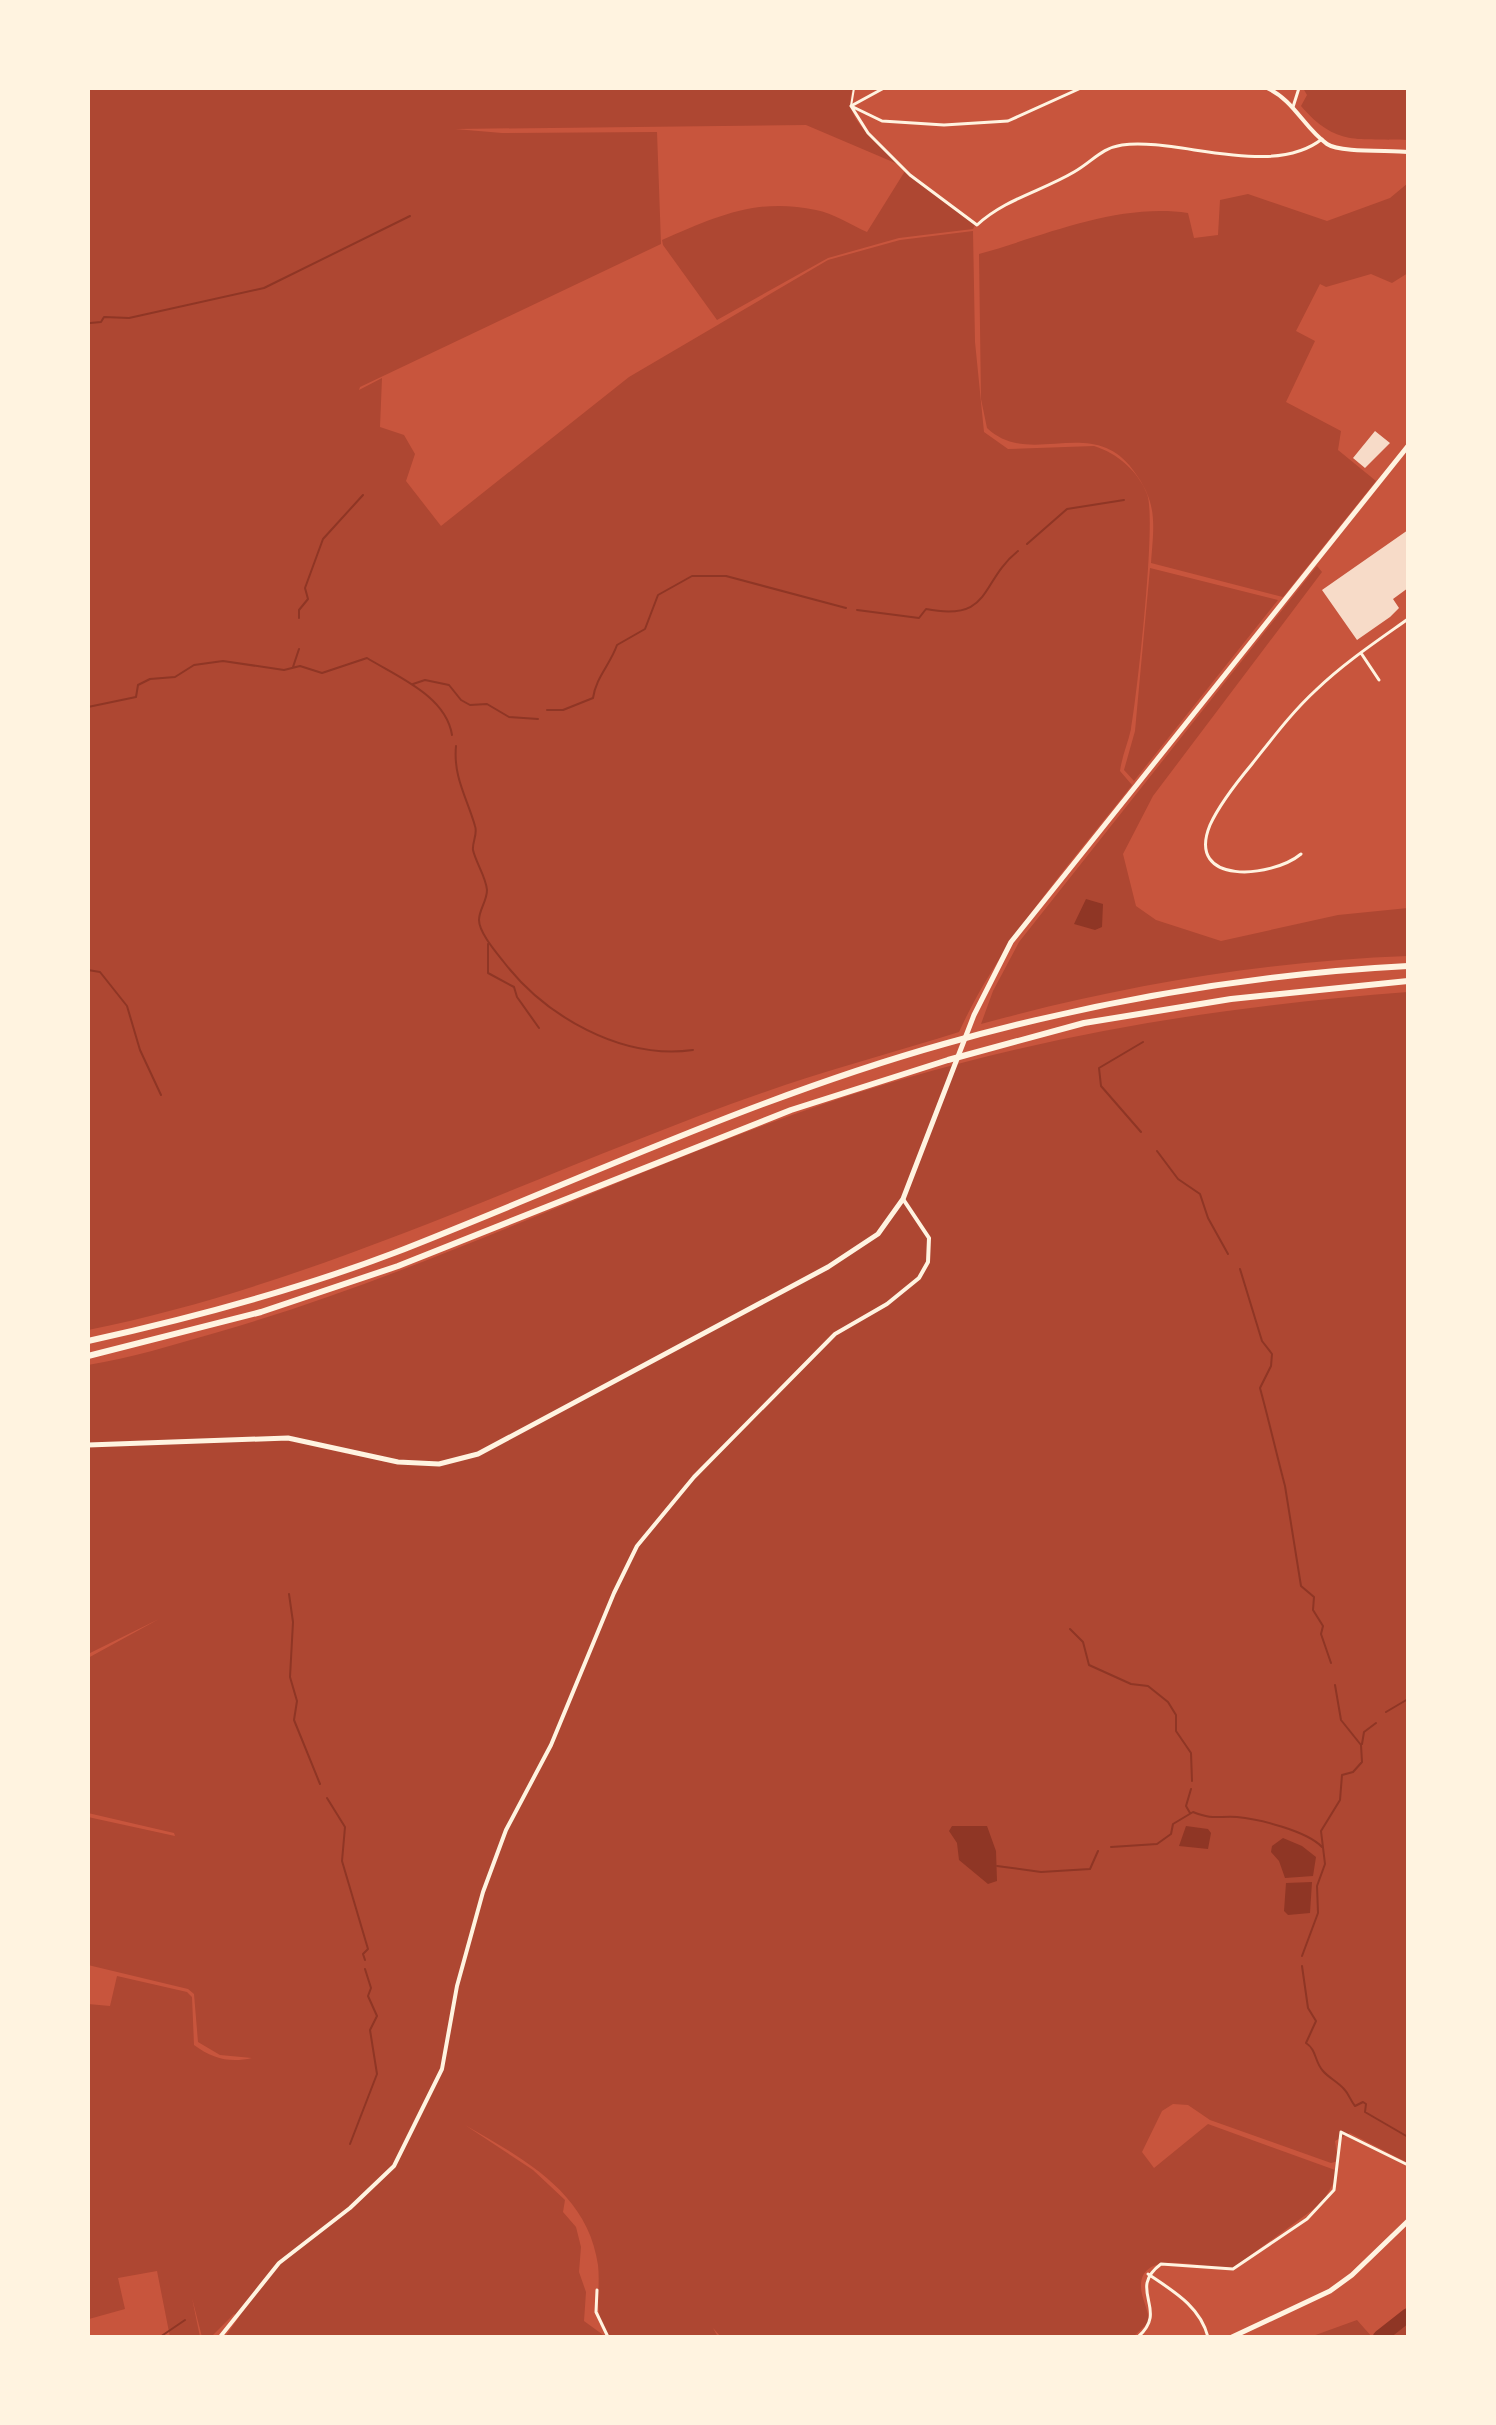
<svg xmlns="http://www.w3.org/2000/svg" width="1496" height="2425" font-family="'IBM Plex Sans',sans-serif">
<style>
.green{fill:#ae4732}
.water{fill:#8f3625}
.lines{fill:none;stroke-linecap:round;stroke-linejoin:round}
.stream{stroke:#8f3625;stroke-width:2}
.river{stroke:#8f3625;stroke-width:14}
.building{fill:#f7dbc8}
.service{stroke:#fff3e0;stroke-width:2}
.minor{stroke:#fff3e0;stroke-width:3}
.tertiary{stroke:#fff3e0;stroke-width:4}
.secondary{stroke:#fff3e0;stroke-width:5}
.motorway{stroke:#fff3e0;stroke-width:6}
</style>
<rect width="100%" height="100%" fill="#c8553d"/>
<path class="green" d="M 88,88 L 853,88 C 839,120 883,144 900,165 L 806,125 L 455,129 L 502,133 L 657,132 L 661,244 L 360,387 L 359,390 L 382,378 L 380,427 L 404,435 L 415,454 L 406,481 L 441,526 L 629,377 L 828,260 L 900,240 L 973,231 L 975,342 L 984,432 L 1008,449 L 1094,446 C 1117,453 1138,471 1147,494 C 1157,518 1137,696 1131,729 C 1128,743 1122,756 1120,771 L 1132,785 C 1070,864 1001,940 959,1032 C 901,1050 842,1066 785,1085 C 550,1165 334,1280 88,1330 Z
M 1303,88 L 1408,88 L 1408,140 C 1358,138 1336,147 1301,106 L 1307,95 Z
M 905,171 L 975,225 L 973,229 L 899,238 L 828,258 L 717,320 L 663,245 L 662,240 C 716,217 756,197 816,210 C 833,213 851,225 867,232 Z
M 1408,183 L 1408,273 L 1392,283 L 1371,274 L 1326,287 L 1320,284 L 1296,331 L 1315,341 L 1286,402 L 1341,431 L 1338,450 L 1376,481 L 1283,597 L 1151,563 C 1154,523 1158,503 1133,470 C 1092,414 1030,469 987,428 L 981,399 L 979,254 C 1047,235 1117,203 1188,213 L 1194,238 L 1218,235 L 1220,200 L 1248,194 L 1327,221 L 1390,198 Z
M 1317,566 L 1322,572 L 1153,796 L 1123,854 L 1136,906 L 1156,920 L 1221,941 L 1338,915 L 1408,908 L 1408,956 C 1265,961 1119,986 981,1024 L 993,991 L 1019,942 Z
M 1150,568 L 1278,600 L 1134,781 L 1124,770 L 1135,731 Z
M 1408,992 L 1408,2163 L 1350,2133 L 1335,2141 L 1338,2161 L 1331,2163 L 1210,2120 L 1188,2105 L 1173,2104 L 1162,2111 L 1142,2152 L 1154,2168 L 1208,2124 L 1335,2170 L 1337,2177 L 1322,2203 L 1233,2268 C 1211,2271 1144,2246 1141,2284 C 1140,2296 1149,2310 1149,2322 L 1133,2337 L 721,2337 L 713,2328 L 718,2337 L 609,2337 C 592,2314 601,2292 598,2265 C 588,2192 522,2158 465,2125 L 533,2170 L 565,2200 L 563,2212 L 576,2227 L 581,2247 L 579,2272 L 586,2292 L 584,2321 L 606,2337 L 225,2337 L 239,2317 L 234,2314 L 211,2337 L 202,2337 L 192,2298 L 200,2337 L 170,2337 L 157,2271 L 118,2278 L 125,2309 L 89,2319 L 88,2004 L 110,2006 L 117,1976 L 187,1992 L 192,1997 L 194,2045 C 213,2059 230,2063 252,2058 L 220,2055 L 198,2042 L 194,1994 L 188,1989 L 88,1965 L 88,1817 L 175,1836 L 174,1833 L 88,1813 L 88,1658 L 159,1619 L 88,1654 L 88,1365 C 131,1358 173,1345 215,1333 C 414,1276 598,1185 792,1115 C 994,1043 1195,1008 1408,992 Z
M 1408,2308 L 1408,2337 L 1373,2337 Z
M 1357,2320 L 1372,2337 L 1310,2337 Z"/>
<path class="water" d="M 1086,899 L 1103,904 L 1102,927 L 1095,930 L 1074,924 Z
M 952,1826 L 987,1826 L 996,1851 L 997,1881 L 988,1884 L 959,1860 L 957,1843 L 949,1831 Z
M 1186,1826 L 1208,1829 L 1211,1833 L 1208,1849 L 1179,1846 Z
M 1283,1838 L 1302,1846 L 1316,1857 L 1313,1876 L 1285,1878 L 1279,1861 L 1271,1852 L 1272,1846 Z
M 1312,1882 L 1310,1913 L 1288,1915 L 1284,1911 L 1286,1883 Z"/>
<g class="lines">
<path class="stream" d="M 90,323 L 101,322 L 104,317 L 129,318 L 264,288 L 410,216
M 1027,544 L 1067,509 L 1124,500
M 857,610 L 919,618 L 926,609 C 993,622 979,582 1018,551
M 299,618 L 299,610 L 308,599 L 305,588 L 323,539 L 363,495
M 293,667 L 299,649
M 413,684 L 425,680 L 449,685 L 461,700 L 470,705 L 487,704 L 509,717 L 538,719
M 88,707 L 136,697 L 138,685 L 150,679 L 175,677 L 194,665 L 223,661 L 284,670 L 300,666 L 322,673 L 367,658 C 398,677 446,696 452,735
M 547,710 L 563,710 L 593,698 C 596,677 610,665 617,645 L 645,629 L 658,595 L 692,576 L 726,576 L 846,608
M 456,746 C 453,777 467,798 475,826 C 478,834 472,842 473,850 C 476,863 486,877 487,890 C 487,901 479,910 479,920 C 479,932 495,951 503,961 C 545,1016 621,1060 693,1050
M 488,944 L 488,973 L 514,987 L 517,997 L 539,1028
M 88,970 L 100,972 L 127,1006 L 140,1050 L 161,1095
M 1141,1132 L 1101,1086 L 1099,1068 L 1143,1042
M 1157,1151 L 1178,1179 L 1200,1194 L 1208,1218 L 1228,1254
M 1240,1269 L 1262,1341 L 1272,1354 L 1271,1366 L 1260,1388 C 1269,1421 1276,1452 1285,1486 L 1301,1586 L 1314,1597 L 1313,1610 L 1323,1626 L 1321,1634 L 1331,1663
M 289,1594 L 293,1622 L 290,1677 L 297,1701 L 294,1720 L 320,1784
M 1070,1629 L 1083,1642 L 1089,1665 L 1131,1684 L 1148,1686 L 1168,1702 L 1176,1715 L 1176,1731 L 1191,1753 L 1192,1781
M 1386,1712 L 1408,1699
M 1362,1744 L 1364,1732 L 1376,1723
M 327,1798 L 345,1827 L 342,1861 L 368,1949 L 363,1954 L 365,1960
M 1190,1813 L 1186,1806 L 1191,1789
M 1111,1847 L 1157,1844 L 1171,1834 L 1173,1824 L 1193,1812 C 1213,1820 1217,1816 1237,1817 C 1259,1819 1307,1831 1322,1847
M 997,1866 L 1041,1872 L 1090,1869 L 1098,1851
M 1302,1956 L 1318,1913 L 1317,1886 L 1325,1864 L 1321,1831 L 1340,1800 L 1342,1775 L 1353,1772 L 1362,1762 L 1361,1745 L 1341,1720 L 1335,1685
M 1302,1966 L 1308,2008 L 1316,2021 L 1306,2043 C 1317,2050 1314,2061 1323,2071 C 1329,2078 1338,2082 1344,2089 C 1349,2094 1350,2100 1355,2106 L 1363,2102 L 1366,2104 L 1365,2112 L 1408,2137
M 350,2144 L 377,2074 L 370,2030 L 377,2016 L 368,1996 L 371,1988 L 365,1969
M 160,2337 L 185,2320"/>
<path class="river" d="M 1380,2337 L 1408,2315"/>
</g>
<path class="building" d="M 1375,431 L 1390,443 L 1365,468 L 1353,458 Z
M 1408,530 L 1408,588 L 1393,599 L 1399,608 L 1390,617 L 1357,640 L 1322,590 Z"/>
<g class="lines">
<path class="service" d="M 851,106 L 854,88"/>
<path class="minor" d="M 884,88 L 851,106 L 882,121 L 944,125 L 1008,121 L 1081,88
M 851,106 L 868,133 L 910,175 L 977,225 C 1005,199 1042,191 1074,172 C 1092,162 1101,148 1122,145 C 1176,137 1272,179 1322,139
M 1293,107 L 1299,88
M 1361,653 L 1379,680
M 1301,854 C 1272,878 1185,886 1210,825 C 1220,803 1237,782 1252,764 C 1272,739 1292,712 1316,690 C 1344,663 1377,641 1408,619
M 1148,2274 C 1173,2291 1200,2306 1208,2337
M 597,2290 L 596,2312 L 608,2337
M 1138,2337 C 1170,2309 1126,2290 1161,2264 L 1233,2269 L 1307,2219 L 1334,2190 L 1341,2132 L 1408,2165"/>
<path class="tertiary" d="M 1267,88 C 1294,100 1304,128 1327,144 C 1340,153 1390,150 1408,152
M 220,2337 L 279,2263 L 350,2208 L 394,2166 L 442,2069 L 457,1986 L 483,1892 L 506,1830 L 551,1745 L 614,1593 L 637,1546 L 694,1477 L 835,1334 L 887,1304 L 919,1278 L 928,1262 L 929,1238 L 903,1199"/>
<path class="secondary" d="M 88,1445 L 288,1438 L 398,1462 L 439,1464 L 478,1454 L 828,1267 L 878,1234 L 903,1199 L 974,1015 L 1011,942 L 1408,446
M 1232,2337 L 1330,2291 L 1352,2275 L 1408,2221"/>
<path class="motorway" d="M 88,1341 C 192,1318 294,1291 394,1253 C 576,1182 755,1097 944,1044 C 1093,1002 1253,974 1408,966
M 88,1356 L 261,1312 L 398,1266 L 791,1110 L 948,1060 L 1084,1023 L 1231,999 L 1408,981"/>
</g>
<rect width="1496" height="2425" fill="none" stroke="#fff3e0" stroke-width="180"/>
</svg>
